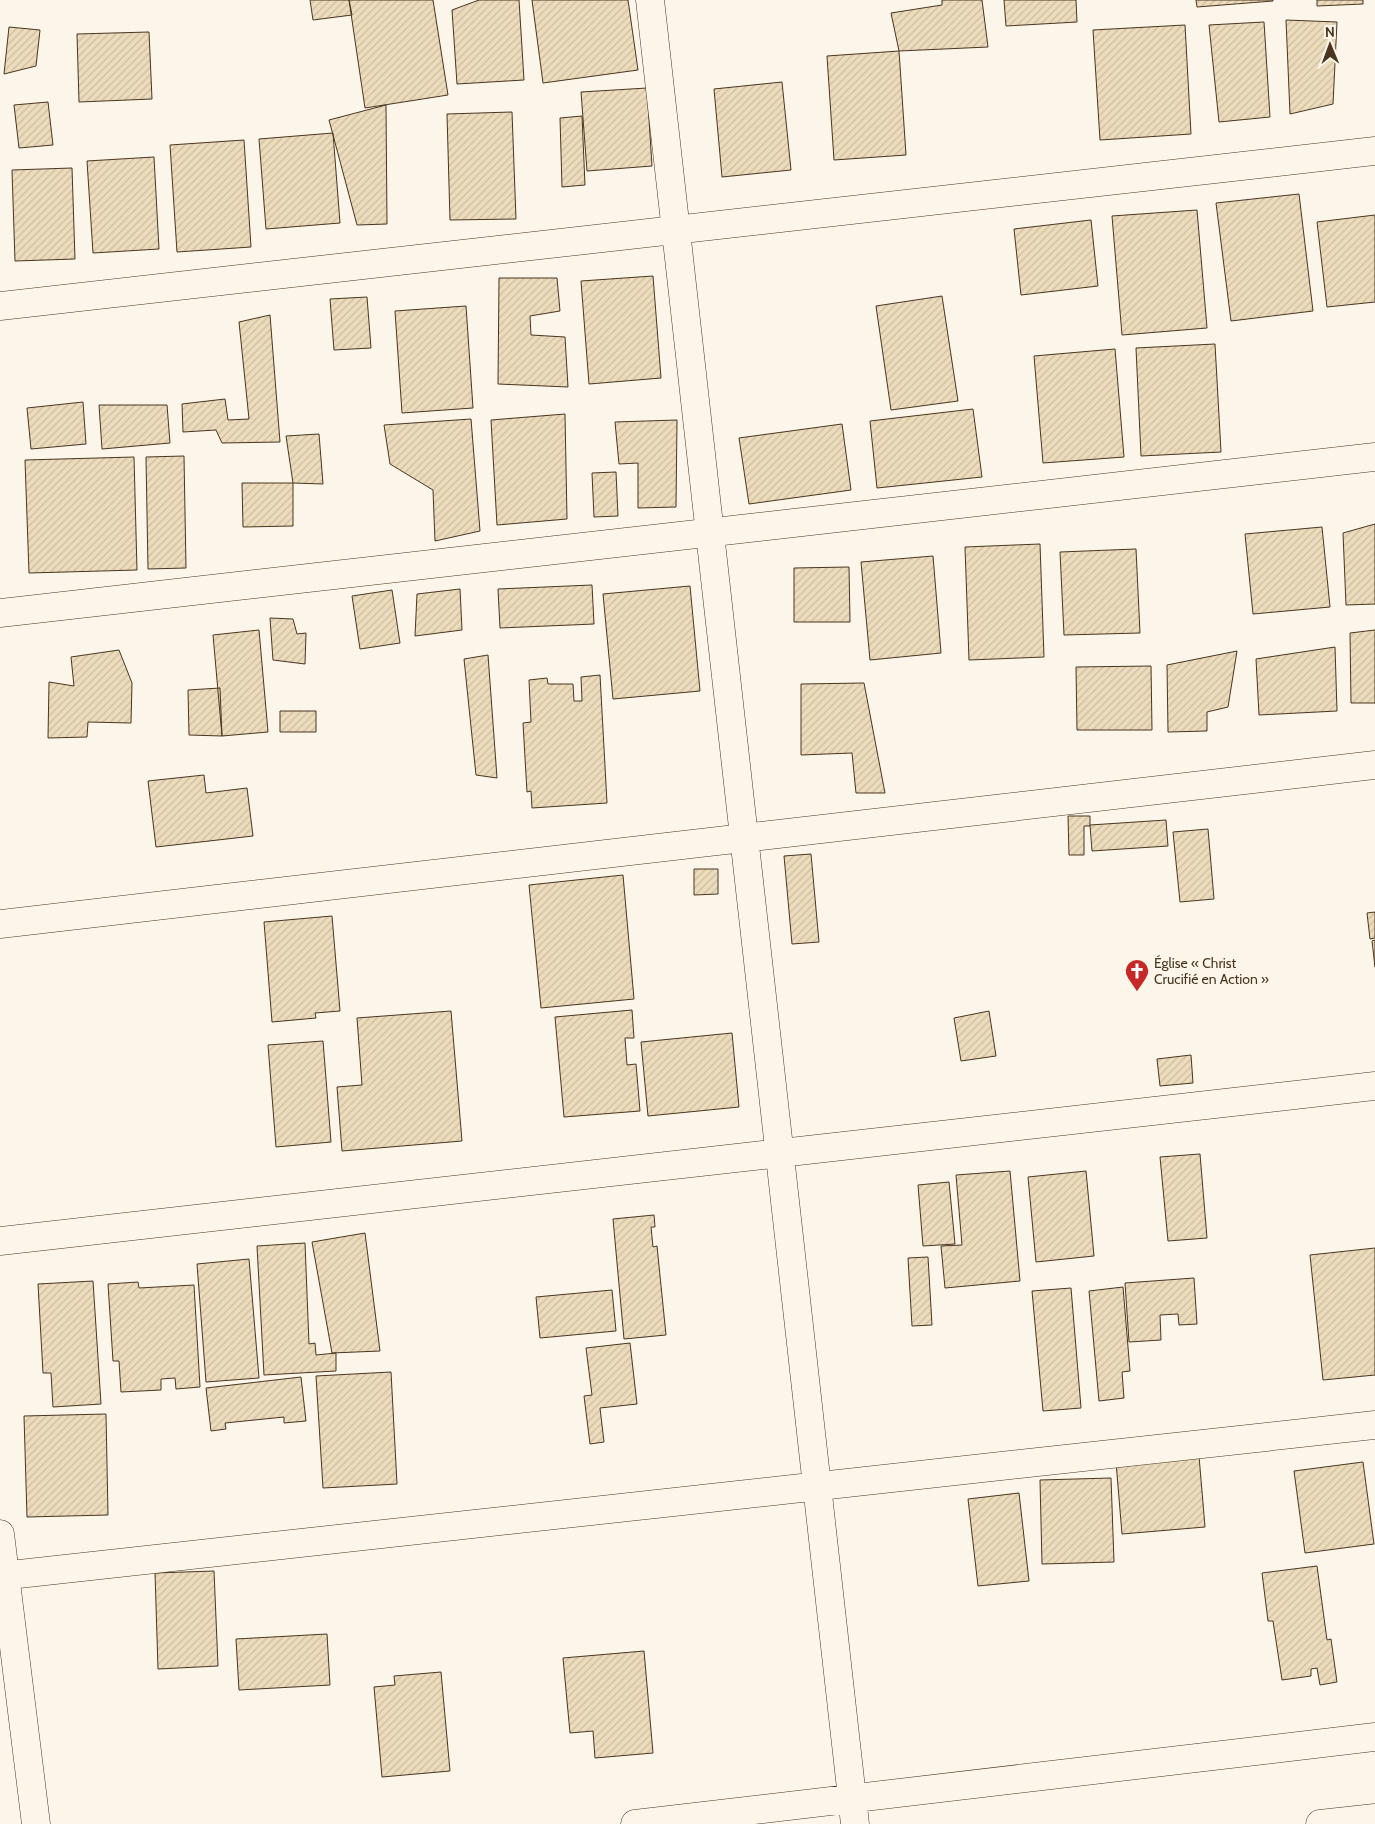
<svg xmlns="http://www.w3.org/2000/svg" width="1375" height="1824" font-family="Cabin,sans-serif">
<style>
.building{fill:url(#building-hatch);stroke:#4a3520}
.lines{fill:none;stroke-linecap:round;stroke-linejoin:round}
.minor-casing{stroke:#4a3520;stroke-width:29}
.minor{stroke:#fbf6e9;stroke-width:28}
.labels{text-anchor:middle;stroke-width:4;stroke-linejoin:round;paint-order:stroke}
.poi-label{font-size:14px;fill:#4a3520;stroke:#fbf6e9;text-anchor:start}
</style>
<defs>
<pattern id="building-hatch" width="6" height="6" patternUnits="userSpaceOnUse" patternTransform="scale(1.25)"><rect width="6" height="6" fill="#ecdcbc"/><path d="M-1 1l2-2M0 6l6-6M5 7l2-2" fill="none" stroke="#ccbda1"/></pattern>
</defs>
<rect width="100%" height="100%" fill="#fbf6e9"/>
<path class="building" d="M 310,0 L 349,0 L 352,15 L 313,20 Z
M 349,0 L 433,0 L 448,95 L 365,108 Z
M 479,0 L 519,0 L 524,80 L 457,84 L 452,10 Z
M 532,0 L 628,0 L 638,70 L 543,83 Z
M 942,0 L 982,0 L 988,47 L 899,51 L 891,13 L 942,5 Z
M 1004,0 L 1076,0 L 1077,22 L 1006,26 Z
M 1196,0 L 1273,0 L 1273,1 L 1197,7 Z
M 1317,0 L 1363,0 L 1363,4 L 1317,6 Z
M 1286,20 L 1337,22 L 1333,104 L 1290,114 Z
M 1264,22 L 1270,117 L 1219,122 L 1209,25 Z
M 1185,25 L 1191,134 L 1100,140 L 1093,30 Z
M 9,27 L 40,30 L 36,66 L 4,74 Z
M 149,32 L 152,99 L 79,102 L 77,34 Z
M 899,51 L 906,155 L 834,160 L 827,56 Z
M 782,82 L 791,170 L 722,177 L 714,89 Z
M 647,88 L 652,166 L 587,171 L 581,92 Z
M 48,102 L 53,145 L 19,148 L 14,105 Z
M 386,105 L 387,224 L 357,225 L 329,120 Z
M 512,112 L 516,219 L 450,220 L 447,114 Z
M 582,116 L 585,185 L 562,187 L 560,118 Z
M 333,133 L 340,223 L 266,229 L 259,139 Z
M 244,140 L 251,247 L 177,252 L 170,145 Z
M 154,157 L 159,249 L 93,253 L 87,161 Z
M 72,168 L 75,259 L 15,261 L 12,170 Z
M 1299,194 L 1313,311 L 1231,321 L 1216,203 Z
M 1197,210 L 1207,328 L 1122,335 L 1112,216 Z
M 1375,215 L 1375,302 L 1327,307 L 1317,222 Z
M 1091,220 L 1098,286 L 1021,295 L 1014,229 Z
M 653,276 L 661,378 L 589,384 L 581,281 Z
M 499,278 L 557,278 L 560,311 L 530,316 L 531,335 L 565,337 L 568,387 L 498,384 Z
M 942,296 L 958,401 L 891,410 L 876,306 Z
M 367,297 L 371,348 L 334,350 L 330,299 Z
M 466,306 L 473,408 L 402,413 L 395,311 Z
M 270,315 L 280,442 L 222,443 L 216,430 L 183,432 L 182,404 L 225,399 L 228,420 L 249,419 L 239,322 Z
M 1215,344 L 1221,452 L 1141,456 L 1136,348 Z
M 1115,349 L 1124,457 L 1043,463 L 1034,356 Z
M 83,402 L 86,444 L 31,449 L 27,408 Z
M 99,405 L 167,405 L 170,443 L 102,449 Z
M 973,409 L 982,477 L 877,488 L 870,421 Z
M 565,414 L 567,519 L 497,525 L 491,420 Z
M 471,419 L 480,531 L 435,541 L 433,490 L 390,464 L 384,425 Z
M 677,420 L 676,507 L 638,508 L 638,463 L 619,464 L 615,422 Z
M 842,424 L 851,490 L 749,504 L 739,438 Z
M 319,434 L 323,484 L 293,483 L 286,436 Z
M 184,456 L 186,568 L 148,569 L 146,457 Z
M 134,457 L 137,570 L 29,573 L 25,460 Z
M 616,472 L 618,516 L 594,517 L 592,473 Z
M 242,483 L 293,483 L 293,526 L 243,527 Z
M 1375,524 L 1375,604 L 1346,605 L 1343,533 Z
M 1322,527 L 1330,607 L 1253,614 L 1245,534 Z
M 1040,544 L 1044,657 L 969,660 L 965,547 Z
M 1136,549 L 1140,633 L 1064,635 L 1060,552 Z
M 933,556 L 941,653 L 870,660 L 861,562 Z
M 849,567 L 850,622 L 794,622 L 794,568 Z
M 592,585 L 594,624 L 500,628 L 498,589 Z
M 690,586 L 700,691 L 613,699 L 603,594 Z
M 460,589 L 462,630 L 415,636 L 417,594 Z
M 392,590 L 400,643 L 360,649 L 352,596 Z
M 270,618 L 293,619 L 297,634 L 306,633 L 305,664 L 273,660 Z
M 259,630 L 268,732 L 222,736 L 213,635 Z
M 1375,630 L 1375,703 L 1351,703 L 1350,633 Z
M 1335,647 L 1337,711 L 1259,715 L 1256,659 Z
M 119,650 L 132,683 L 131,723 L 88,722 L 87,737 L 48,738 L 49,682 L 74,686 L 71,657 Z
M 1237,651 L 1228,707 L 1207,712 L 1207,731 L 1168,732 L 1167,665 Z
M 488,655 L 497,778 L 476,775 L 464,659 Z
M 1151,666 L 1152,730 L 1077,730 L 1076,667 Z
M 600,675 L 607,803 L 532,808 L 531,791 L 527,792 L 523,723 L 531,722 L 529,680 L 547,678 L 548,684 L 573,684 L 574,701 L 582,701 L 581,677 Z
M 864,683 L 885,793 L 856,793 L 852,753 L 801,755 L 801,684 Z
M 220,688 L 222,736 L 189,735 L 188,690 Z
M 280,711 L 316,711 L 316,732 L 280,732 Z
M 204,775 L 206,793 L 247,788 L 253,836 L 156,847 L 148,781 Z
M 1068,816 L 1090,816 L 1090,826 L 1084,826 L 1084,855 L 1069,855 Z
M 1166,820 L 1168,846 L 1092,851 L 1090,825 Z
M 1208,829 L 1214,899 L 1180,902 L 1173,832 Z
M 811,854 L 819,942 L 792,944 L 784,856 Z
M 694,869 L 718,869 L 718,894 L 694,895 Z
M 623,875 L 634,999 L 541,1008 L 529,885 Z
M 1375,912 L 1375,938 L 1370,939 L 1367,913 Z
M 332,916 L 340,1011 L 315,1013 L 316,1018 L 272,1022 L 264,922 Z
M 1375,940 L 1375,967 L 1372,941 Z
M 632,1010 L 634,1038 L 625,1038 L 627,1065 L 636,1064 L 640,1111 L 564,1117 L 555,1017 Z
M 451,1011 L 462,1141 L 342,1151 L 337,1087 L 362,1085 L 357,1018 Z
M 989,1011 L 996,1056 L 961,1061 L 954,1018 Z
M 732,1033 L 739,1107 L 648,1116 L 641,1042 Z
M 323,1041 L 331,1142 L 276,1147 L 268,1045 Z
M 1191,1055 L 1193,1083 L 1160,1086 L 1157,1059 Z
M 1200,1154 L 1207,1238 L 1168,1241 L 1160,1157 Z
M 1010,1171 L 1020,1281 L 945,1288 L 941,1246 L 962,1245 L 956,1175 Z
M 1086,1171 L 1094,1256 L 1036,1262 L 1028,1177 Z
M 949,1182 L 955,1244 L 923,1246 L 918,1185 Z
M 654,1215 L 655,1227 L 651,1227 L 653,1247 L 657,1246 L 666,1335 L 624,1339 L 613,1219 Z
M 365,1233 L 380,1351 L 332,1353 L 312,1242 Z
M 305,1243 L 309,1344 L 315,1343 L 316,1355 L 336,1353 L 336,1371 L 264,1375 L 257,1246 Z
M 1375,1248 L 1375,1375 L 1323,1380 L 1310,1255 Z
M 928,1257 L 932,1325 L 912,1326 L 908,1258 Z
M 249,1259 L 259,1378 L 206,1382 L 197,1264 Z
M 1194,1278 L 1197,1324 L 1179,1325 L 1178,1314 L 1160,1315 L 1161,1340 L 1129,1342 L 1125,1283 Z
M 93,1281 L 101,1404 L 53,1407 L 51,1373 L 43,1373 L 38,1284 Z
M 138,1282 L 139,1288 L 194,1285 L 200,1387 L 176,1389 L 175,1378 L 161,1379 L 161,1390 L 121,1392 L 119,1361 L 113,1361 L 108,1284 Z
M 1123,1287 L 1130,1371 L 1122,1372 L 1124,1398 L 1099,1401 L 1089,1291 Z
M 1071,1288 L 1081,1408 L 1043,1411 L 1032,1291 Z
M 612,1290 L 616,1331 L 540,1338 L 536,1297 Z
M 630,1343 L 637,1404 L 600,1408 L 604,1442 L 590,1444 L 584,1396 L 592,1395 L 586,1348 Z
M 391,1372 L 397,1484 L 323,1488 L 316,1376 Z
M 301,1377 L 306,1421 L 284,1423 L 284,1417 L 225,1423 L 226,1429 L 211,1431 L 206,1388 Z
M 106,1414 L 108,1515 L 27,1517 L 24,1416 Z
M 1199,1456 L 1205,1527 L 1122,1534 L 1116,1462 Z
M 1363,1462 L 1374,1544 L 1305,1553 L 1294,1471 Z
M 1111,1478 L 1114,1562 L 1042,1564 L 1040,1480 Z
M 1019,1493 L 1029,1581 L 978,1586 L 968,1499 Z
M 1317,1566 L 1327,1640 L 1331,1639 L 1337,1682 L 1320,1685 L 1317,1668 L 1311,1669 L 1311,1676 L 1282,1680 L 1273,1621 L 1268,1621 L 1262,1573 Z
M 214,1571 L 218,1666 L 158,1669 L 155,1573 Z
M 327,1634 L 330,1685 L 239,1690 L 236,1639 Z
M 644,1651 L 653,1753 L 595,1758 L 593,1731 L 570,1733 L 563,1658 Z
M 441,1672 L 450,1771 L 382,1777 L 374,1687 L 395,1685 L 394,1676 Z"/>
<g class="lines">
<g class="minor-casing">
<path id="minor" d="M 650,0 L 855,1824
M 0,306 L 1375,151
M 0,613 L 1375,457
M 0,924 L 1375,765
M 0,1241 L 1375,1086
M 0,1534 L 36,1824
M 0,1576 L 1375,1425
M 635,1824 L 1375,1737
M 1320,1824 L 1375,1818"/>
</g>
<use href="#minor" class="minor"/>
</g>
<defs>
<g id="church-pin" transform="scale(1.25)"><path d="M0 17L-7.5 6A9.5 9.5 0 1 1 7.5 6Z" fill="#c62828" stroke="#fbf6e9"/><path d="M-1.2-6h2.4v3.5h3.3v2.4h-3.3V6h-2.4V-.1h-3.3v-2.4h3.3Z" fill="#fff"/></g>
</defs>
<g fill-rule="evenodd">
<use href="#church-pin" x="1137" y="971"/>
</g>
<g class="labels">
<g class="poi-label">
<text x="1154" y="968">Église « Christ<tspan x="1154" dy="16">Crucifié en Action »</tspan></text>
</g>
</g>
<g transform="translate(1330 45) rotate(359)" stroke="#fbf6e9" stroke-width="4" paint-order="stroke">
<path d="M0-4L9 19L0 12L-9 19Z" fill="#4a3520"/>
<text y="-8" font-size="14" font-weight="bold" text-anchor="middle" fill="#4a3520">N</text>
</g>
</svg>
